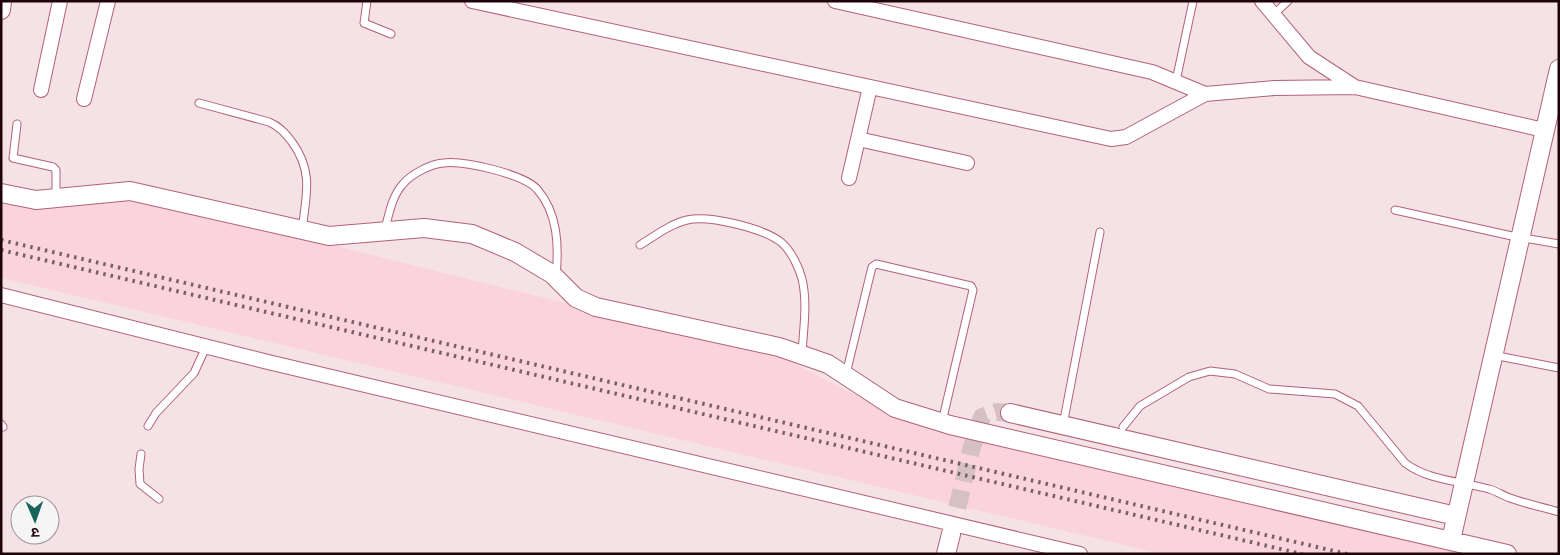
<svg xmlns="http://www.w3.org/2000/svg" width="1560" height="555" font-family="Lora,'Noto Sans Devanagari',serif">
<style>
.built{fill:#fbd3dc}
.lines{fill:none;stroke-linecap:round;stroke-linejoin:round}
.tertiary-tunnel{stroke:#d5c1c5;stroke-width:18;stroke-dasharray:18 9;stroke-linecap:butt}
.service-casing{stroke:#b26278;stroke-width:9}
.minor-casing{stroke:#b26278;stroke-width:16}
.tertiary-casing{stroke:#b26278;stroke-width:20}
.service{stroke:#fff;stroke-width:7}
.minor{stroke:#fff;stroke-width:14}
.tertiary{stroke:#fff;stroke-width:18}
.rail{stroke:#786066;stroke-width:4;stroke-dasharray:2.5 5;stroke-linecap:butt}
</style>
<rect width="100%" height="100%" fill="#f5e2e6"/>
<path class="built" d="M 134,196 L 780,356 L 892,414 L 1489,554 L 1162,554 L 1,278 L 1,204 L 43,207 Z"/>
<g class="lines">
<path class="tertiary-tunnel" d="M 951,534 L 971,450 L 982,417 L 997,412 L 1010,413"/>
<g class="service-casing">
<path id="service" d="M 367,1 L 364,23 L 391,34
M 1273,15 L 1288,1
M 1176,81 L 1193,1
M 199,103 L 269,122 C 279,126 285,133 292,142 C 314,172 306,196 302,230
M 17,124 L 13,158 L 53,167 L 56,170 L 56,198
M 1395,210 L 1512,236 L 1559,244
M 385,229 C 389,214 392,196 403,184 C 411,174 431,164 443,163 C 463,160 523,174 537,189 C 558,213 559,246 556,276
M 640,245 C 655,236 670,224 687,220 C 709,215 764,228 782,243 C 791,251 799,267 802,279 C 808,304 803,330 802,355
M 1493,355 L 1559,368
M 846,374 L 872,267 L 876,264 L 971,286 L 973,290 L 942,422
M 1,424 L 3,427
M 1063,425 L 1100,232
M 148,426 L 156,413 L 194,373 L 206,347
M 1123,427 L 1140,406 L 1189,377 L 1210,371 L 1235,374 L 1269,389 L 1335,394 L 1358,406 L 1405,463 C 1429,481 1461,481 1489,489 C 1497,491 1503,496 1510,498 C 1526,504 1543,507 1559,512
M 141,454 L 139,469 L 140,484 L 159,499"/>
</g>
<g class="minor-casing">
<path id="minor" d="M 472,1 L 1111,139 L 1126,137 L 1205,94
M 835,1 L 1152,72 L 1205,94 L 1274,88 L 1355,87
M 1262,1 L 1309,57 L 1355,87 L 1544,130
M 41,90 L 60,1
M 84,99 L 108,1
M 858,139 L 967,163
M 849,178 L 870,87
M 1,295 L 268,362 L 1080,554"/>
</g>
<g class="tertiary-casing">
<path id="tertiary" d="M 1,10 L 2,1
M 1,193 L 36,200 L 130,191 L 329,236 L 424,228 L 472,234 L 515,252 L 552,274 L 576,298 L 596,307 L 779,347 L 828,364 L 895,408 L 950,425 L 1507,554
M 1010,413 L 1456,516
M 1451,540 L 1559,69
M 946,554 L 951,534"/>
</g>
<use href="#service" class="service"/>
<use href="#minor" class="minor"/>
<use href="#tertiary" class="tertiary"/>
<path class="rail" d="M 1,240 L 1347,554
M 1,250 L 1302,554"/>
</g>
<rect width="1560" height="555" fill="none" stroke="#1e030b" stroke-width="5"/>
<g transform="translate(35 520) rotate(178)"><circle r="24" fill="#f5f5f5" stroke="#9f9497"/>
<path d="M0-4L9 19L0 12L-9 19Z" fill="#19635a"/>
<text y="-8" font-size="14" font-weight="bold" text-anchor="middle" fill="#1e030b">उ</text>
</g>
</svg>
